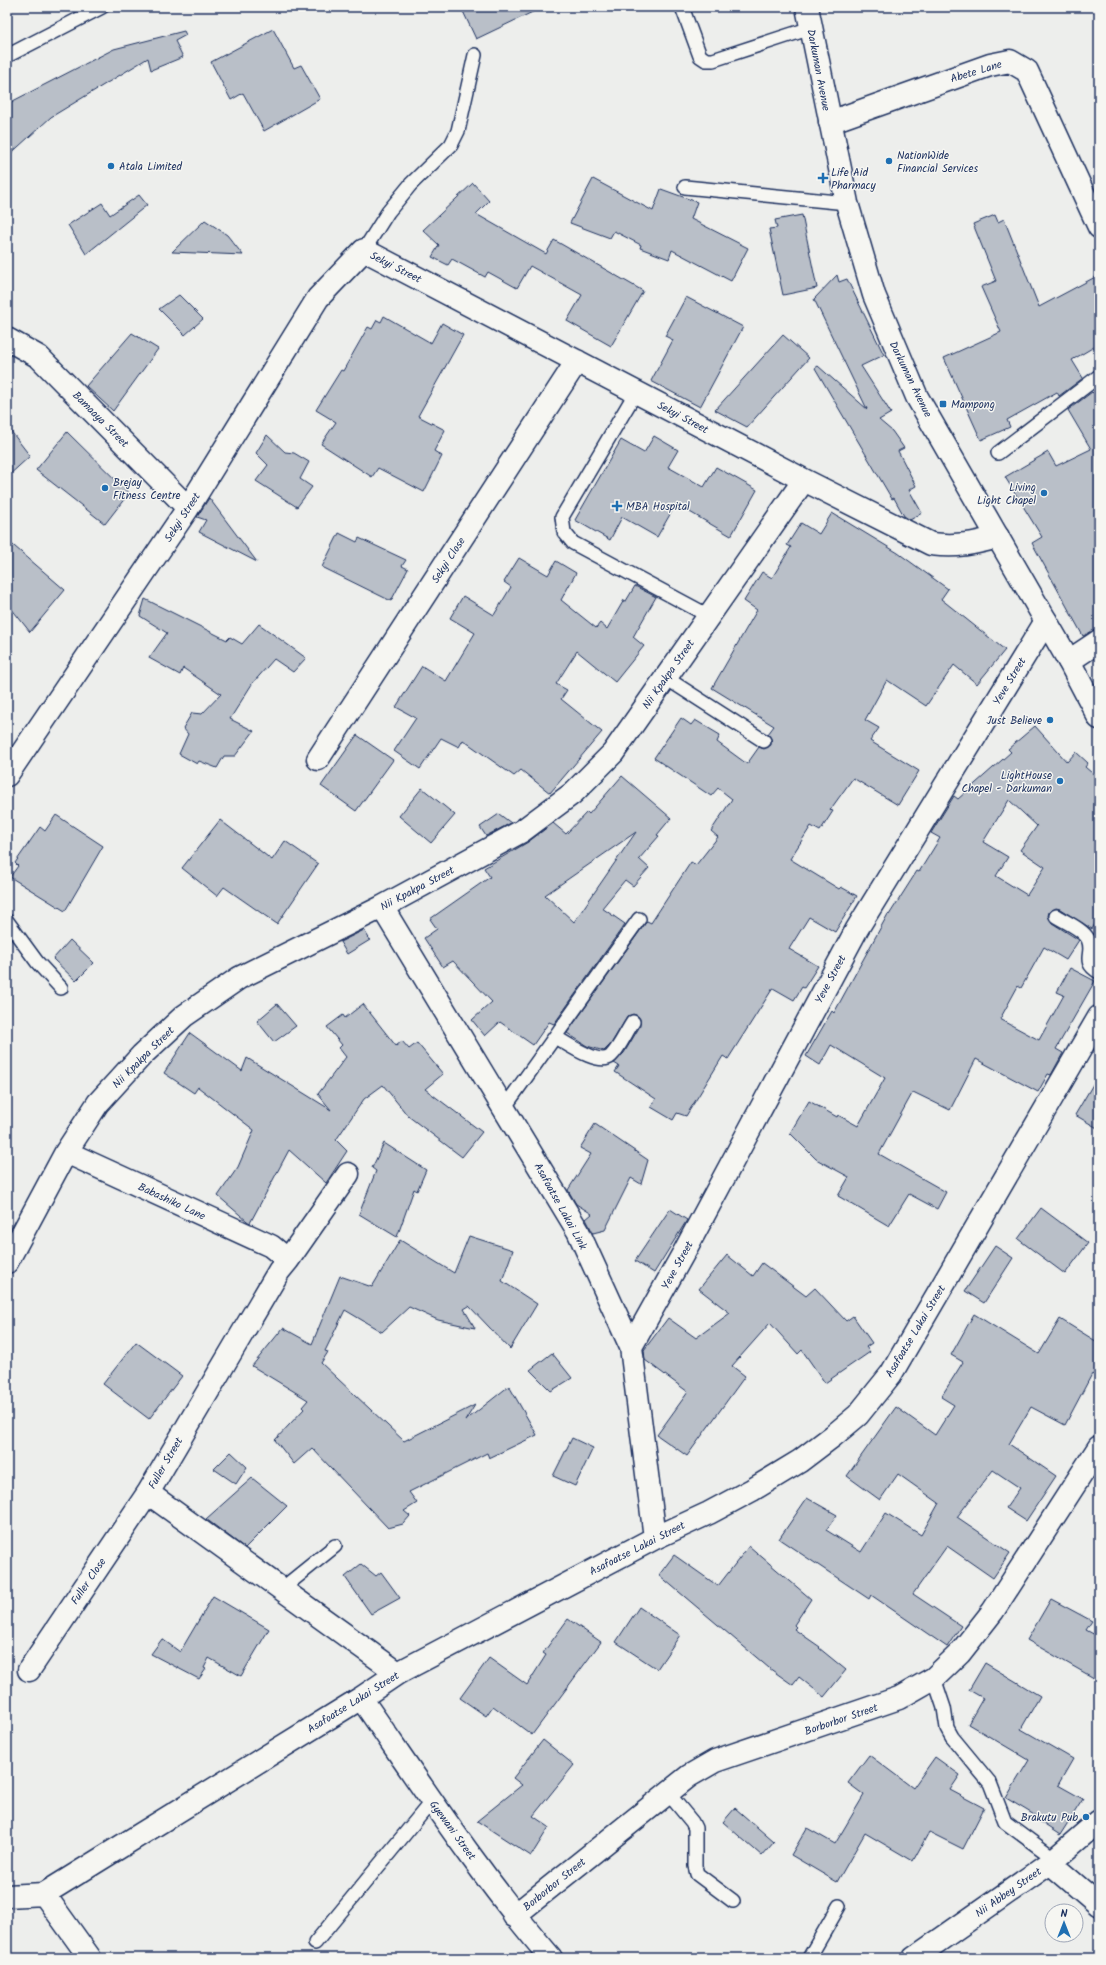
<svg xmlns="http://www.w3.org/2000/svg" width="1106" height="1965" font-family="Kalam,sans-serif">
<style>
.building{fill:#b9bfc8;stroke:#1b2f5e;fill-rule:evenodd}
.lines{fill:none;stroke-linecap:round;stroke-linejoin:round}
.service-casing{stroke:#1b2f5e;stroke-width:16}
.minor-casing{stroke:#1b2f5e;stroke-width:25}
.tertiary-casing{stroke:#1b2f5e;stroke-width:25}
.service{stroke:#f6f6f2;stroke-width:13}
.minor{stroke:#f6f6f2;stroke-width:22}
.tertiary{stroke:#f6f6f2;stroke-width:22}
.poi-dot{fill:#1f6fb2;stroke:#f6f6f2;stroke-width:1.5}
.labels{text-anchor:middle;stroke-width:3;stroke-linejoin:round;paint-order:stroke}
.street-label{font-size:11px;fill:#1b2f5e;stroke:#f6f6f2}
.poi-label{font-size:11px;fill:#1b2f5e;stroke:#f6f6f2;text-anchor:start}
</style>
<rect width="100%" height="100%" fill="#edeeec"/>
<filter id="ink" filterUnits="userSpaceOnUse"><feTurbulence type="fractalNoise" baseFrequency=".025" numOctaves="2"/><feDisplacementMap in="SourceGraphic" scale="8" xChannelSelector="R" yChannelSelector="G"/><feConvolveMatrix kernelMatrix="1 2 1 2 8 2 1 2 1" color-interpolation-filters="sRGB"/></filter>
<g filter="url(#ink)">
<path class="building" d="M 461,7 L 543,7 L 476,39 Z
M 273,29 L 294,68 L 301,65 L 320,99 L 264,131 L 243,93 L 231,100 L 211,62 Z
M 184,31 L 186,35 L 175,41 L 183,57 L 151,70 L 148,58 L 51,117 L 7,157 L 7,105 L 11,102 L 114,49 Z
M 593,179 L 653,211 L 661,189 L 697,202 L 691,219 L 748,248 L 731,281 L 672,250 L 669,259 L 640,248 L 641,245 L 614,231 L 610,238 L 570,223 Z
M 473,183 L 489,201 L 476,214 L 546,254 L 554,240 L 643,291 L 611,346 L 567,321 L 582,295 L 530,266 L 517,288 L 488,272 L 485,277 L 452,259 L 448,265 L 432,257 L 439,245 L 423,230 Z
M 139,195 L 147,205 L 86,254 L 68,225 L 102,203 L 110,215 Z
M 802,215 L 817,288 L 783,295 L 769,229 L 777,228 L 775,220 Z
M 995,215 L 998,222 L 1004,219 L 1039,307 L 1099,275 L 1099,344 L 1072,360 L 1083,378 L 1059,396 L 1057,392 L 1007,420 L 1010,427 L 981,440 L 944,358 L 1001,332 L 981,287 L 996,281 L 973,224 Z
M 205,220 L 227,235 L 243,255 L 172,252 Z
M 837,275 L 839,282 L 847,279 L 884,355 L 861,366 L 891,413 L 879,420 L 892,431 L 904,448 L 898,451 L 916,486 L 909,490 L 922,513 L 910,520 L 904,516 L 894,498 L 892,499 L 815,368 L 818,366 L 867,409 L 814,299 Z
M 179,295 L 203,319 L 185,335 L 159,309 Z
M 686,297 L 743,327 L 700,407 L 651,381 L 673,340 L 665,336 Z
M 384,316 L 431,343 L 442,323 L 463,335 L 418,416 L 445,430 L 434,451 L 442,456 L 424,492 L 378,468 L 372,477 L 321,444 L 336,422 L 316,410 L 341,370 L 343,371 L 368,327 L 372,329 L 377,320 L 381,322 Z
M 132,333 L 158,349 L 113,411 L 86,386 Z
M 783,335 L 809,358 L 747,427 L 715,410 Z
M 1099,389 L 1099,628 L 1083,636 L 1032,543 L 1042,537 L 1005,477 L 1048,452 L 1056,466 L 1091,449 L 1068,410 L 1092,392 L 1093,393 Z
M 7,426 L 30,456 L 7,477 Z
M 67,432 L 129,493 L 105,524 L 36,470 Z
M 267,435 L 285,452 L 294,453 L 309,462 L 300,479 L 312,487 L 297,507 L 256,481 L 268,465 L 256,453 Z
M 654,436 L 678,450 L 668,467 L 704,487 L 716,467 L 757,490 L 731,536 L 676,504 L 657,537 L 622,517 L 610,540 L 575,520 L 621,440 L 644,453 Z
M 209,498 L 257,562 L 199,532 L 206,520 L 197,517 Z
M 832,513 L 898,553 L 948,589 L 941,599 L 1005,650 L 977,684 L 954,665 L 926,706 L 887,680 L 865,720 L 879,728 L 870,741 L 919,771 L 898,805 L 853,778 L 830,810 L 833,811 L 820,831 L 811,826 L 790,859 L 839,889 L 841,887 L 857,896 L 835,932 L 809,917 L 789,949 L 818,966 L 804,988 L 802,987 L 794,1000 L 773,988 L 728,1059 L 723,1056 L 686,1116 L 677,1113 L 673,1120 L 651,1107 L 656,1099 L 615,1072 L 619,1066 L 614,1063 L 624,1053 L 640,1026 L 640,1019 L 638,1016 L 633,1014 L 627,1017 L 611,1044 L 604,1051 L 587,1046 L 567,1033 L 647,921 L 651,923 L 691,862 L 696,865 L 718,837 L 711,831 L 732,799 L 718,788 L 711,796 L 654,758 L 681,718 L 691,725 L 695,720 L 720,735 L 717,742 L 747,764 L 759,747 L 764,749 L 771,745 L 771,738 L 768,734 L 774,726 L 712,688 L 757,610 L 744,601 L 762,572 L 772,578 L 791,547 L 787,545 L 801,523 L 819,534 Z
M 339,533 L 357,542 L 359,538 L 406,560 L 402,566 L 408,569 L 391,601 L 322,567 Z
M 7,540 L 65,590 L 30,632 L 7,603 Z
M 519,558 L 548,575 L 556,561 L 576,573 L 561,600 L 596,628 L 600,623 L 607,629 L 624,600 L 626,601 L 635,586 L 656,597 L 633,637 L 644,646 L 615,682 L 577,651 L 556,684 L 567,690 L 561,699 L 602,732 L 550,793 L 521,770 L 514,776 L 463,740 L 459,747 L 441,738 L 420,769 L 394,751 L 416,718 L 396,707 L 422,666 L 446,681 L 475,633 L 450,618 L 463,596 L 494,615 L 511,587 L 504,582 Z
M 145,599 L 227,640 L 230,637 L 242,644 L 259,624 L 306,658 L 293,672 L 274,659 L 252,684 L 230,719 L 254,731 L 235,756 L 224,756 L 217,768 L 199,761 L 197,764 L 179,754 L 188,734 L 183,728 L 192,713 L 202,714 L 221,694 L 183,668 L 180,675 L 149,658 L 167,633 L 140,616 Z
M 1035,726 L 1067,762 L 1076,752 L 1088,763 L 1085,767 L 1099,779 L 1099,917 L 1092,929 L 1060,909 L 1056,908 L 1049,912 L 1048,916 L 1052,923 L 1079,940 L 1066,960 L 1044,947 L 1021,988 L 1018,986 L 1000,1019 L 1039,1040 L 1064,995 L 1057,992 L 1070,968 L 1095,981 L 1056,1049 L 1063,1053 L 1051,1075 L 1048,1074 L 1038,1092 L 976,1059 L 950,1110 L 913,1092 L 879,1154 L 946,1192 L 937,1209 L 909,1194 L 889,1226 L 838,1196 L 849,1177 L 816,1159 L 790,1133 L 809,1101 L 837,1117 L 838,1115 L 858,1126 L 885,1078 L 831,1045 L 820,1065 L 806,1056 L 832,1011 L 834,1013 L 888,914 L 889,915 L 917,871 L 919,872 L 940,838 L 931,833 L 954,796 L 958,799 L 1011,752 L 1008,749 ZM 1009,800 L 1037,826 L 1020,850 L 1045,867 L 1027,895 L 996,876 L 1008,857 L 983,842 Z
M 357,735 L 393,760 L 356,811 L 321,786 Z
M 622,776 L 671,818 L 657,835 L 659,836 L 639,859 L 649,868 L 633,886 L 625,880 L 602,908 L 625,924 L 554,1024 L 549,1022 L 533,1045 L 500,1022 L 485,1036 L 472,1020 L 492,1002 L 453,961 L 443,967 L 424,938 L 437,929 L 430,919 L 490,877 L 484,868 L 528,842 L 553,823 L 566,834 L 587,812 L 589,814 ZM 636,832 L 574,922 L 545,895 Z
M 422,788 L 455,815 L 431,843 L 399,816 Z
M 499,814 L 511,823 L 486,836 L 480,827 Z
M 56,815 L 103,846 L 65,911 L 10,877 L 18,866 L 15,863 L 40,827 L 45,831 Z
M 220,820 L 272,860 L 285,841 L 318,864 L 277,924 L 224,887 L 217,896 L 182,868 Z
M 364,930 L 370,940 L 347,954 L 340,942 Z
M 70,940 L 94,963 L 76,981 L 53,959 Z
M 277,1004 L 296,1026 L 274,1042 L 257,1021 Z
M 363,1004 L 396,1046 L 402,1041 L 409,1049 L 417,1043 L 443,1074 L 425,1089 L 482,1132 L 462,1157 L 408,1116 L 383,1085 L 364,1099 L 336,1140 L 347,1151 L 326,1183 L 289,1150 L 250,1223 L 247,1221 L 218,1196 L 238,1167 L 254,1130 L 198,1087 L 194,1093 L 164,1073 L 190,1033 L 242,1071 L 247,1058 L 331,1110 L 318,1094 L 346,1057 L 339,1048 L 342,1045 L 327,1027 L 343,1015 L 345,1018 Z
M 1099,1074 L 1099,1129 L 1075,1115 Z
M 595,1124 L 648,1160 L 641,1184 L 631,1178 L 605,1230 L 593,1233 L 586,1219 L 592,1214 L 576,1204 L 568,1190 L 591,1154 L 580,1148 Z
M 384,1143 L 426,1170 L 417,1191 L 414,1189 L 397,1237 L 359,1214 L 376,1171 L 372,1168 Z
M 1041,1208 L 1088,1243 L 1065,1274 L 1018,1239 Z
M 670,1209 L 687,1220 L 654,1273 L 635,1261 Z
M 469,1236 L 513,1250 L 502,1281 L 537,1304 L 510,1349 L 469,1306 L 464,1309 L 475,1328 L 438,1320 L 409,1307 L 382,1332 L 345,1310 L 325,1351 L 328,1352 L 321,1363 L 404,1441 L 475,1405 L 465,1421 L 509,1386 L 537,1435 L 489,1458 L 487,1453 L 409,1492 L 417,1503 L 404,1511 L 410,1516 L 403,1524 L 388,1528 L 312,1448 L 294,1464 L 275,1440 L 304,1409 L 302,1407 L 308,1400 L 252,1366 L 283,1328 L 312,1344 L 340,1276 L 372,1287 L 400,1240 L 454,1273 Z
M 995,1246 L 1013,1258 L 984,1303 L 965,1291 Z
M 727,1255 L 753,1276 L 762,1263 L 806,1296 L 815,1288 L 846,1321 L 853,1316 L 872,1343 L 866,1347 L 870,1352 L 825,1383 L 802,1350 L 798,1354 L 770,1323 L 732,1366 L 745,1376 L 687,1456 L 657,1435 L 688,1392 L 645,1360 L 644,1350 L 668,1318 L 696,1338 L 730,1313 L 699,1289 Z
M 974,1314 L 1039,1354 L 1060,1319 L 1099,1343 L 1099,1379 L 1092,1374 L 1065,1425 L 1031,1407 L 1009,1444 L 1056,1476 L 1026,1521 L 1006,1508 L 1020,1488 L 993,1470 L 957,1517 L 1010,1553 L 993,1578 L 947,1546 L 913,1594 L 961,1626 L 947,1647 L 871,1595 L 869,1599 L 779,1539 L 807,1498 L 837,1515 L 826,1530 L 861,1552 L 886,1513 L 921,1535 L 939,1503 L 898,1474 L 880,1500 L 847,1476 L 896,1407 L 935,1435 L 954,1405 L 941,1397 L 963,1362 L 951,1355 Z
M 136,1342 L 182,1376 L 149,1419 L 103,1384 Z
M 552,1353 L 572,1378 L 551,1391 L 530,1370 Z
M 572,1438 L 593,1448 L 575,1486 L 553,1476 Z
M 231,1452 L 247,1467 L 236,1484 L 214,1469 Z
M 252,1478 L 287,1506 L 245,1548 L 206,1519 Z
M 749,1546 L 811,1599 L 794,1625 L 796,1627 L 794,1629 L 820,1647 L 819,1648 L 846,1670 L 824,1697 L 799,1677 L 793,1685 L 769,1668 L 659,1575 L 674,1555 L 718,1586 Z
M 361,1564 L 376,1576 L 381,1572 L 400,1598 L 371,1614 L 345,1577 Z
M 213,1596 L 269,1629 L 241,1676 L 209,1658 L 204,1668 L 206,1669 L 199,1679 L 151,1654 L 162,1639 L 180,1652 Z
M 1051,1599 L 1092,1621 L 1086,1630 L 1099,1637 L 1099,1681 L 1027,1640 Z
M 639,1607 L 680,1635 L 657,1669 L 616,1642 Z
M 568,1619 L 601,1642 L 532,1735 L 493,1706 L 486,1716 L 460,1698 L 489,1658 L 527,1685 L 546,1655 L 543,1653 Z
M 985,1663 L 1040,1696 L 1021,1729 L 1073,1759 L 1058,1785 L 1083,1799 L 1060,1835 L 1040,1822 L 1041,1819 L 1006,1798 L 1029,1760 L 968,1724 L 983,1698 L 969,1690 Z
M 543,1740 L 574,1765 L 533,1816 L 549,1827 L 531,1856 L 477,1821 L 522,1785 L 513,1778 Z
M 869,1755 L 913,1788 L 935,1757 L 960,1775 L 950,1790 L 984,1808 L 963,1849 L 929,1832 L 913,1861 L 865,1833 L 837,1882 L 791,1855 L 807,1828 L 835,1844 L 864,1795 L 848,1783 Z
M 735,1808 L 774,1842 L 762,1856 L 723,1822 Z"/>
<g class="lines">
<g class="service-casing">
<path id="service" d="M 682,7 L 700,56 L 706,60 L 713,60 L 811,28
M 7,56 L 102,7
M 685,187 L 847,203
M 364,250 L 388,212 L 411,184 L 451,145 L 458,131 L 475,55
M 636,392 L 562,517 L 564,532 L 573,543 L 709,616
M 998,453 L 1099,376
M 666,678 L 764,741
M 1056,916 C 1065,922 1083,929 1088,939 C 1095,954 1080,961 1099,972
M 7,921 L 37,962 L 61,988
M 555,1037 C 566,1043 600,1067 611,1056 C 620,1047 626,1032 633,1022
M 504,1108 L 639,919
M 283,1588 L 335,1546
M 934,1678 L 944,1708 L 947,1728 L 952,1737 L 990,1783 L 1005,1822 L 1055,1859
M 668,1793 L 692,1822 L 695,1828 L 695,1866 L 697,1874 L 733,1901
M 315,1943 L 432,1801
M 809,1958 L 839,1906"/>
</g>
<g class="minor-casing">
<path id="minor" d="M 830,122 L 990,65 L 1010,61 L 1027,71 L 1099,227
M 7,339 L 39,357 L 188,508
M 1069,661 L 1099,641
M 318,759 L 577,361
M 7,775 L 188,508 L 318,298 L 364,250 L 804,480 L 931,544 C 957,547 973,544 998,537
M 382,907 L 578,1231 L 631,1347 L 655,1538
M 66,1152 L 271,1246 L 288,1260
M 7,1262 L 66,1152 L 98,1103 L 142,1055 L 184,1016 L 239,978 L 382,907 L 522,831 L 573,793 L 613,753 L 804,480
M 631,1347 L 683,1254 L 857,929 L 1046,621
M 148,1493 L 398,1673
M 29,1670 L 148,1493 L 279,1271 L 288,1260 L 348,1174
M 361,1698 C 422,1786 481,1877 551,1958
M 1050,1863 L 1099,1905
M 44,1894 L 90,1958
M 7,1896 L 44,1894 L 361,1698 L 398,1673 L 655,1538 L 709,1513 L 752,1490 L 800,1461 L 833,1436 L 858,1415 L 891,1374 L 1099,1017
M 514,1916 L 689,1776 L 715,1761 L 899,1698 L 934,1678 L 960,1653 L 993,1611 L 1099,1447
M 914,1958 L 1050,1863 L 1099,1821"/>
</g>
<g class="tertiary-casing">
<path id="tertiary" d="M 807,7 L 847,203 L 874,295 L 917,397 L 1069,661 L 1099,718"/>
</g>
<use href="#service" class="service"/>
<use href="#minor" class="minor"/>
<use href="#tertiary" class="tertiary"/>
</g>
</g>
<g class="poi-dot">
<circle cx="889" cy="161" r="4"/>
<circle cx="111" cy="166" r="4"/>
<path d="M821 172h4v4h4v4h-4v4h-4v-4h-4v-4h4z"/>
<rect x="939" y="400" width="8" height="8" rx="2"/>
<circle cx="105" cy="488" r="4"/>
<circle cx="1044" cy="493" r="4"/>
<path d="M615 500h4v4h4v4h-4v4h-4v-4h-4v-4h4z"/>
<circle cx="1050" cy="720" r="4"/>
<circle cx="1060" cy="781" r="4"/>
<circle cx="1086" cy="1817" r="4"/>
</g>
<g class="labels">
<g class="street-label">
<text transform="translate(819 70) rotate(79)" y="4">Darkuman Avenue</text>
<text transform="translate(976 71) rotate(-17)" y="4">Abete Lane</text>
<text transform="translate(396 267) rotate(27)" y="4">Sekyi Street</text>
<text transform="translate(911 379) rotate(64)" y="4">Darkuman Avenue</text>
<text transform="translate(683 417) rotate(28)" y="4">Sekyi Street</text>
<text transform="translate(101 419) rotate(45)" y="4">Bamaaya Street</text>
<text transform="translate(182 517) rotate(-57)" y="4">Sekyi Street</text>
<text transform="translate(448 560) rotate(-57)" y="4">Sekyi Close</text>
<text transform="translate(668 674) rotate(-55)" y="4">Nii Kpakpa Street</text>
<text transform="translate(1009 681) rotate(-59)" y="4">Yeve Street</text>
<text transform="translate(417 888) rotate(-28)" y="4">Nii Kpakpa Street</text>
<text transform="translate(830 979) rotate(-62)" y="4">Yeve Street</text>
<text transform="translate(143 1057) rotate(-45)" y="4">Nii Kpakpa Street</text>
<text transform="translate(172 1201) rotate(25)" y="4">Babashiko Lane</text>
<text transform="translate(561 1206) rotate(61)" y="4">Asafoatse Lakai Link</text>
<text transform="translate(677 1265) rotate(-61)" y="4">Yeve Street</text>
<text transform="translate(915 1331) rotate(-59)" y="4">Asafoatse Lakai Street</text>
<text transform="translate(165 1463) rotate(-60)" y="4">Fuller Street</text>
<text transform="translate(637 1548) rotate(-27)" y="4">Asafoatse Lakai Street</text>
<text transform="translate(88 1581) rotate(-56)" y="4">Fuller Close</text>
<text transform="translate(353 1702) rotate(-32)" y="4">Asafoatse Lakai Street</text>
<text transform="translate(841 1719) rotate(-19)" y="4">Borborbor Street</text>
<text transform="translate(453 1830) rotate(54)" y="4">Gyewani Street</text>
<text transform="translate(554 1884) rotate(-39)" y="4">Borborbor Street</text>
<text transform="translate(1008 1892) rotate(-35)" y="4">Nii Abbey Street</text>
</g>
<g class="poi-label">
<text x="897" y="159">NationWide<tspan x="897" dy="13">Financial Services</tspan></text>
<text x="119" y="170">Atala Limited</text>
<text x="831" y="176">Life Aid<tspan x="831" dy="13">Pharmacy</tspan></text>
<text x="951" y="408">Mampong</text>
<text x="113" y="486">Brejay<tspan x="113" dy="13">Fitness Centre</tspan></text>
<text x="1036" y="491" text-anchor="end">Living<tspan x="1036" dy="13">Light Chapel</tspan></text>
<text x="626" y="510">MBA Hospital</text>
<text x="1042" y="724" text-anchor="end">Just Believe</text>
<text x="1052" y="779" text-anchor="end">LightHouse<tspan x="1052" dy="13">Chapel - Darkuman</tspan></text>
<text x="1078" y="1821" text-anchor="end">Brakutu Pub</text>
</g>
</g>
<rect width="1106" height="1965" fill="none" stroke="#f6f6f2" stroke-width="24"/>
<rect x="12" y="12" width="1082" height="1941" fill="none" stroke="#1b2f5e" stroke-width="1.5" filter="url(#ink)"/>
<g transform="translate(1064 1923)"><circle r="19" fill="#f6f6f2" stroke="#9ea6b7"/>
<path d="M0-3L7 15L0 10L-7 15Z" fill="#1f6fb2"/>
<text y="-6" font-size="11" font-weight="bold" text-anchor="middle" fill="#1b2f5e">N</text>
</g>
</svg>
